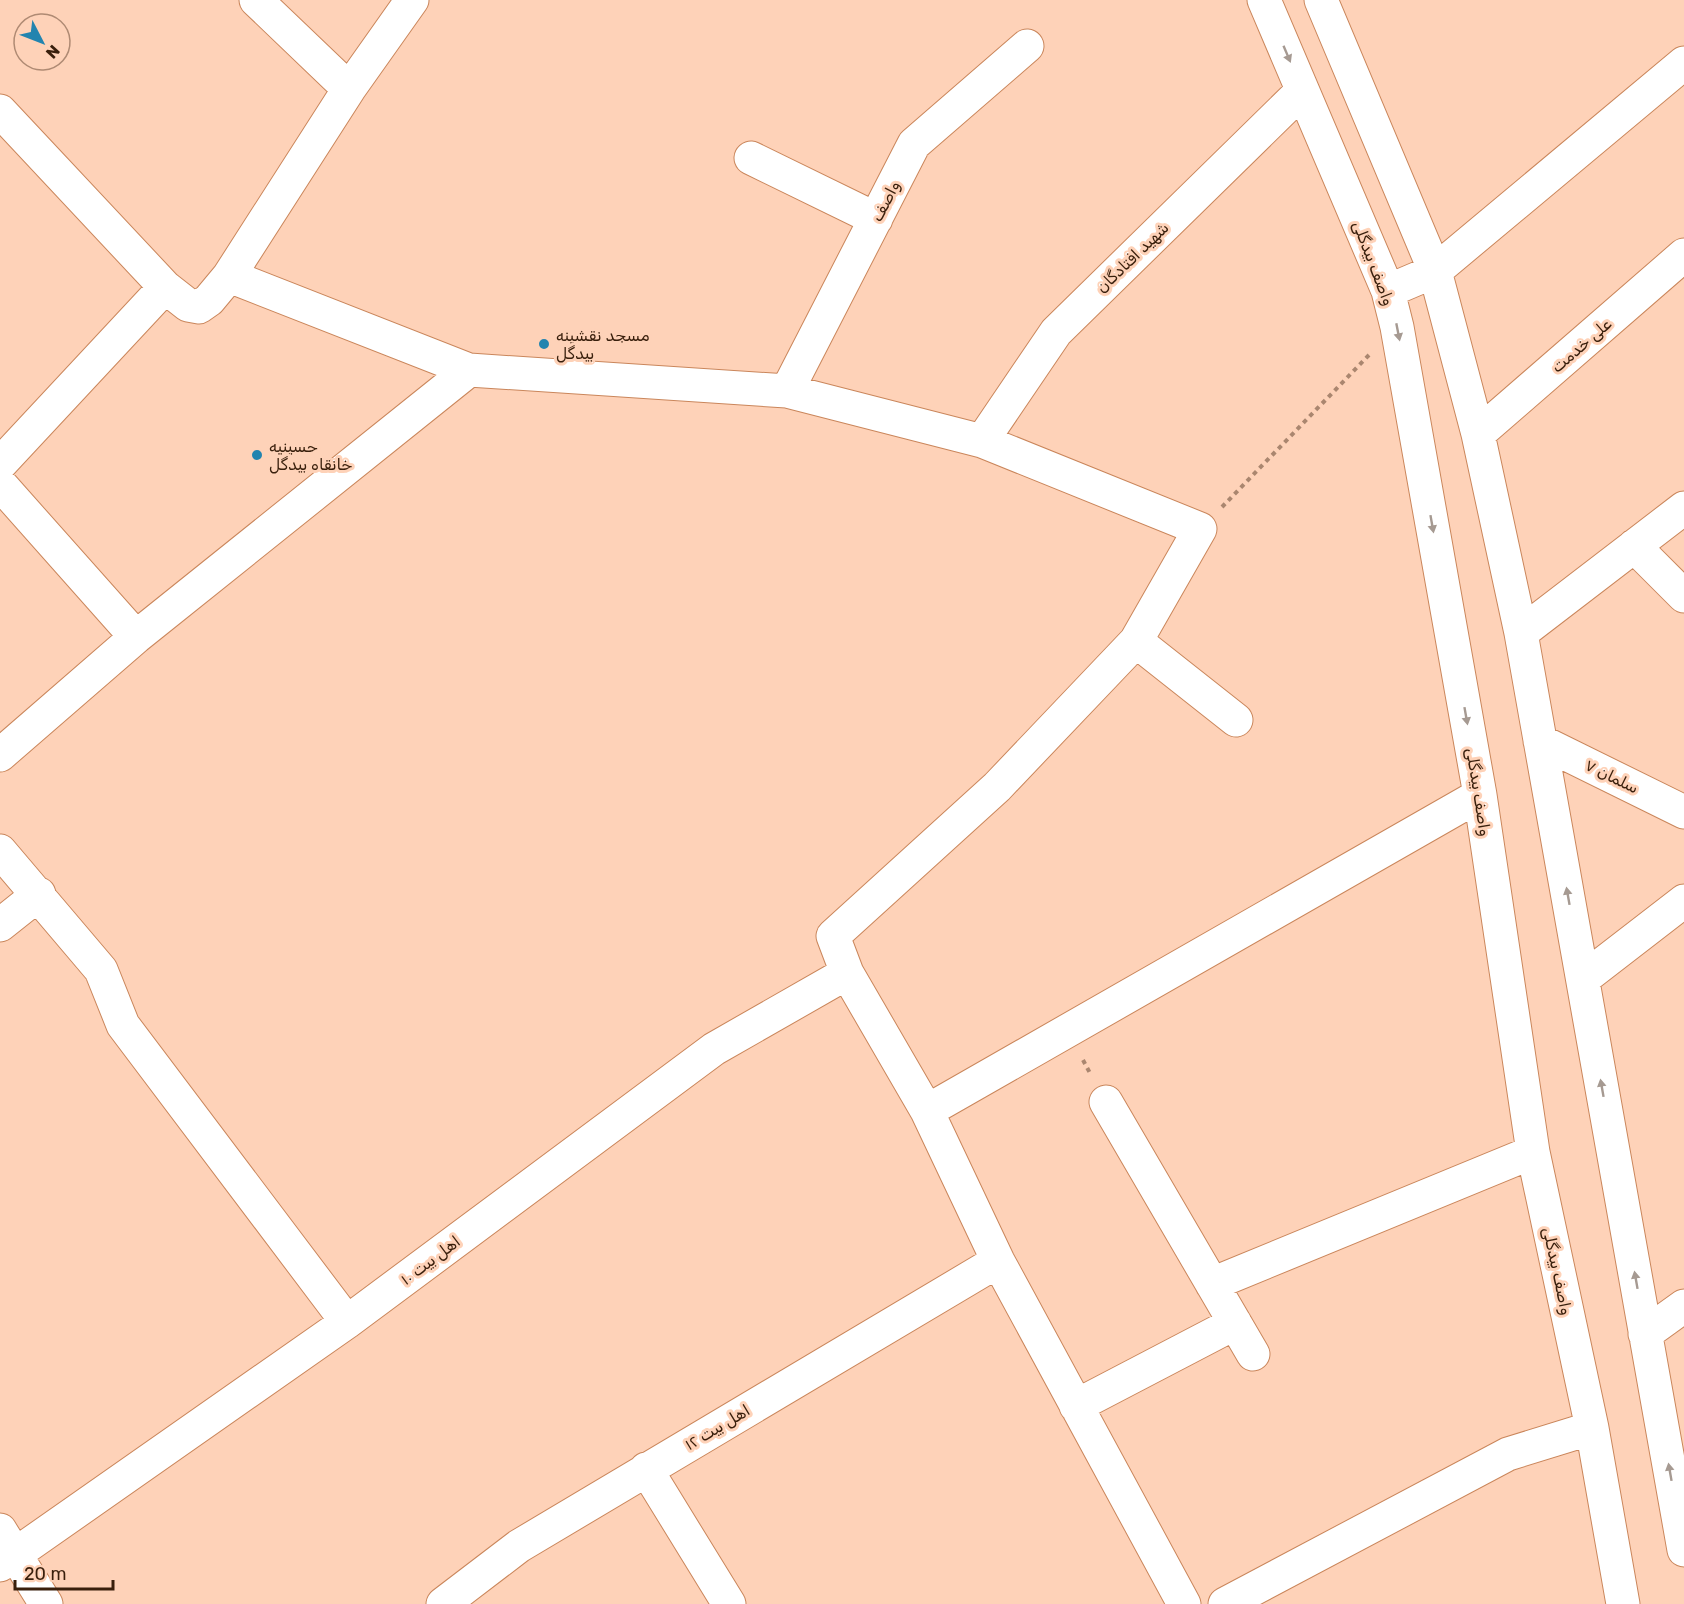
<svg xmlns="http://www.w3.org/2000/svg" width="1684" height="1604" font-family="Rubik,'Noto Naskh Arabic',sans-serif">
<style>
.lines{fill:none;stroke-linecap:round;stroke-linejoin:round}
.minor-casing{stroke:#ca865b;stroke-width:35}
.path{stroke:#aa866f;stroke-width:4;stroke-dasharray:4.5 4.5;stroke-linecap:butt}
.minor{stroke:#fff;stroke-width:33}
.oneway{fill:#a69a92}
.poi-dot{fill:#2284af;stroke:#fed2b8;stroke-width:2}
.labels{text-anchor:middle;stroke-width:6;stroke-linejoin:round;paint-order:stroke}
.street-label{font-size:16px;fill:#391f0c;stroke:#fed2b8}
.poi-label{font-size:16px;fill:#391f0c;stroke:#fed2b8;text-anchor:start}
</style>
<rect width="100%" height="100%" fill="#fed2b8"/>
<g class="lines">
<g class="minor-casing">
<path id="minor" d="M 256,0 L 349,89
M 1264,0 L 1388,291 L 1397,327 L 1480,795 L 1533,1152 L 1592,1428 L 1623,1604
M 1321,0 L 1435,271 L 1478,434 L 1521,633 L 1684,1550
M 0,111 L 165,287 L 188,305 L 199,307 L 209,300 L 229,276 L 349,89 L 412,0
M 751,158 L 876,219
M 229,276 L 469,370 L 787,391 L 982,441 L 1200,529 L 1136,641 L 997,787 L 833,936 L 847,973 L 927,1111
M 1388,291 L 1435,271 L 1684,63
M 787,391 L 914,144 L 1027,46
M 1478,434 L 1684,255
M 982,441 L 1056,332 L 1302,91
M 0,464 L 165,287
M 0,484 L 136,637
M 1634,546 L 1684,596
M 1521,633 L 1684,508
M 1136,641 L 1236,720
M 1540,741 L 1684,812
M 0,755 L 136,637 L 469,370
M 0,851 L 101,970 L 123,1025 L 347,1322
M 0,925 L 39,894
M 1583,979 L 1684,901
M 1106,1102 L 1253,1354
M 1212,1284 L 1533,1152
M 1645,1334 L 1684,1306
M 1076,1406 L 1235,1323
M 646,1469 L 729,1604
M 0,1530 L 46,1604
M 0,1565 L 347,1322 L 714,1049 L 847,973
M 443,1604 L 519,1546 L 998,1261
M 1184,1604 L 998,1261 L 927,1111 L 1480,795
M 1225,1604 L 1508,1454 L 1592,1428"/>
</g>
<path class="path" d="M 1222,507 L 1369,355
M 1083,1060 L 1091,1075"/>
<use href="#minor" class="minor"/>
</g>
<defs><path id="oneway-solid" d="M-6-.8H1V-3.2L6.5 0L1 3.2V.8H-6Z" transform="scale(1.5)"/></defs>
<g class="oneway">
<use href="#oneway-solid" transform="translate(1287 54) rotate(67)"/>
<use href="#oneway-solid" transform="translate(1398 332) rotate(79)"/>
<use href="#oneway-solid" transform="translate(1432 524) rotate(80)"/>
<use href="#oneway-solid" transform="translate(1466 716) rotate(80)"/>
<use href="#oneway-solid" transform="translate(1568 896) rotate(-100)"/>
<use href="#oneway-solid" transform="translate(1602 1088) rotate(-100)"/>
<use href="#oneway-solid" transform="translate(1636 1280) rotate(-100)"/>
<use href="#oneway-solid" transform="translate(1670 1472) rotate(-100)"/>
</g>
<g class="poi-dot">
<circle cx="544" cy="344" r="6"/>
<circle cx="257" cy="455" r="6"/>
</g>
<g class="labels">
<g class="street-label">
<text transform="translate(885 201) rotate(-63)" y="6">واصف</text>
<text transform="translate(1132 257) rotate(-44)" y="6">شهید افتادگان</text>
<text transform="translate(1374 263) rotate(69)" y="6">واصف بیدگلی</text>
<text transform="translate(1581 345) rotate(-41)" y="6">علی خدمت</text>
<text transform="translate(1612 776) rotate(26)" y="6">سلمان ۷</text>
<text transform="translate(1479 792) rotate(81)" y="6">واصف بیدگلی</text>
<text transform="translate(430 1260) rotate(-37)" y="6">اهل بیت ۱۰</text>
<text transform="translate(1558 1271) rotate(78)" y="6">واصف بیدگلی</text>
<text transform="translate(717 1427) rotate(-31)" y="6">اهل بیت ۱۲</text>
</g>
<g class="poi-label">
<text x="556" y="341">مسجد نقشینه<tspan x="556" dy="18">بیدگل</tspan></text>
<text x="269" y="452">حسینیه<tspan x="269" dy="18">خانقاه بیدگل</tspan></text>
</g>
</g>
<g transform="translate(42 42) rotate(132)"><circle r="28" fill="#fed2b8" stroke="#af8a73" stroke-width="1.5"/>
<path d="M0-4.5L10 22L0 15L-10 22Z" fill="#2284af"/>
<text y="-9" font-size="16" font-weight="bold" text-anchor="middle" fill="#391f0c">N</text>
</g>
<path d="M15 1580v9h98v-9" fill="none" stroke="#391f0c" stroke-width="3"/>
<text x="24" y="1580" font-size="18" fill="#391f0c" stroke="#fed2b8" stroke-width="4.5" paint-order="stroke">20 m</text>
</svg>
